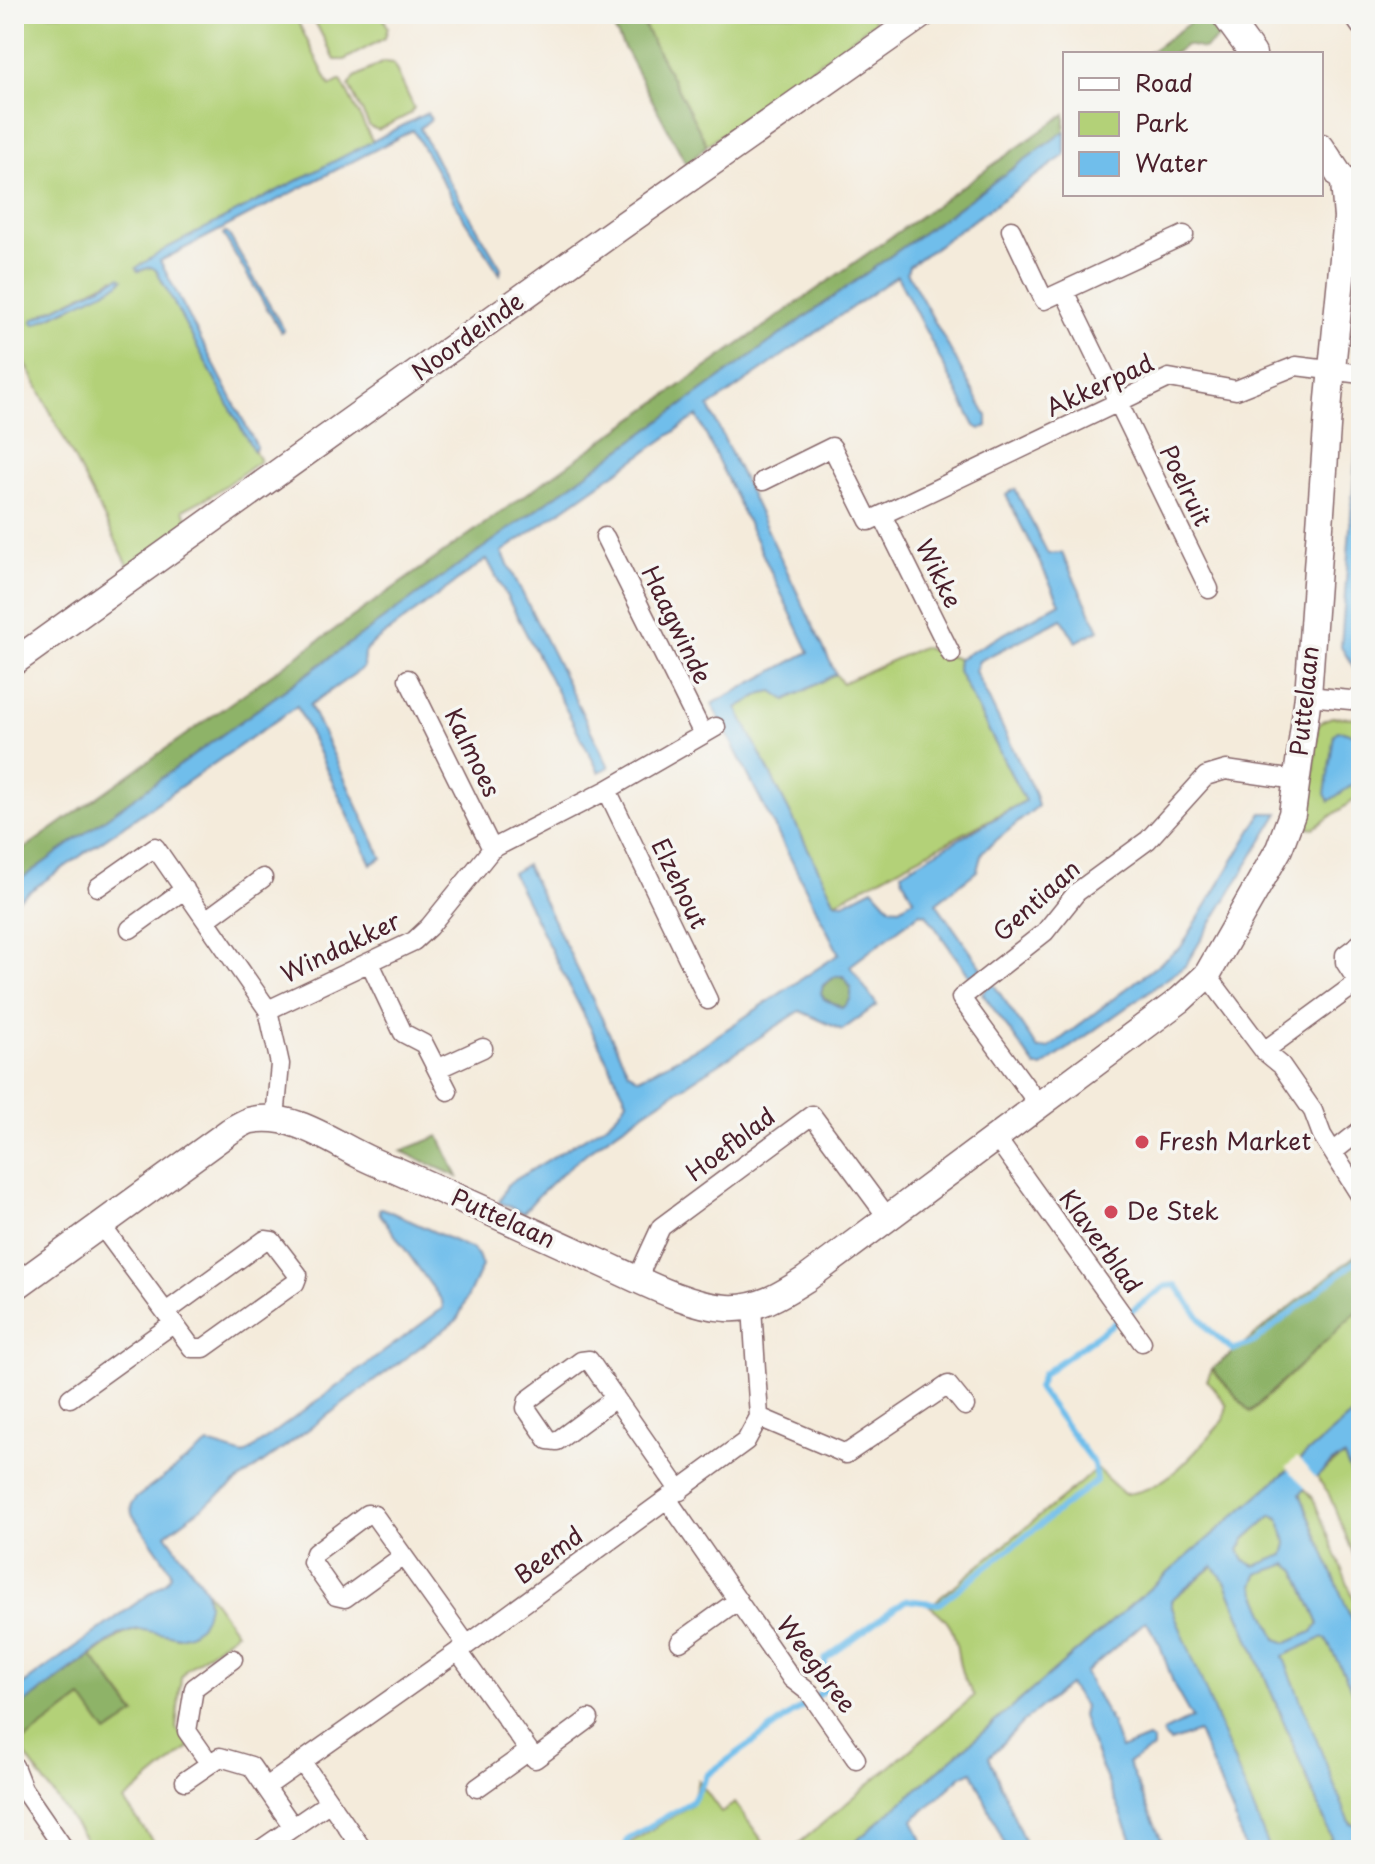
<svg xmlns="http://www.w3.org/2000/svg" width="1375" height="1864" font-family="'Playpen Sans',sans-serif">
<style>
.green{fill:#b3d178;stroke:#7e7852;stroke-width:2;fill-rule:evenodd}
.forest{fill:#8eb368;stroke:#6c694a;stroke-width:2}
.water{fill:#70beeb;stroke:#5d6e8b;stroke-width:2;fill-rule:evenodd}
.pier{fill:#f4ebdb}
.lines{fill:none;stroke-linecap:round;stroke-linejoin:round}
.stream{stroke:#70beeb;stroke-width:6}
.street-casing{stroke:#866669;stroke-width:21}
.secondary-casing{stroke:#866669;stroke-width:29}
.street{stroke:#fff;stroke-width:18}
.secondary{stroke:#fff;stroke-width:26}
.poi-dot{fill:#d1495b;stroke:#f6f6f2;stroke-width:3}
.labels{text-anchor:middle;stroke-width:7;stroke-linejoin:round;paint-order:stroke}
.street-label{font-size:24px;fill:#4a1f2b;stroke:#f6f6f2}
.poi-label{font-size:24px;fill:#4a1f2b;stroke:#f6f6f2;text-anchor:start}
</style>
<rect width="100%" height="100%" fill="#f6f6f2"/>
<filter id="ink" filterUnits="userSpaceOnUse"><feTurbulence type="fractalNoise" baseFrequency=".0125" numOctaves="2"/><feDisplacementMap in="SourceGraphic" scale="16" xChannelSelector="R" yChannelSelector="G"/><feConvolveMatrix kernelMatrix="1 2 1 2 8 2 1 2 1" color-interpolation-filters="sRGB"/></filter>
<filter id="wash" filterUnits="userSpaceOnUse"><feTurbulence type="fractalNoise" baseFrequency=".006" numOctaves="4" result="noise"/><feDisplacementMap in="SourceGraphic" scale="32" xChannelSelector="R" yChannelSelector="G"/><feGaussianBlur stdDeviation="1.8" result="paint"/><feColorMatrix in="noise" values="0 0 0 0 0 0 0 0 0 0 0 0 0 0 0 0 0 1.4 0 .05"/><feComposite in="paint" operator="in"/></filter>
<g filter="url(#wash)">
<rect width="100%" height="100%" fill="#f4ebdb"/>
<path class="green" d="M 14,14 L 294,14 L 330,86 L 341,80 L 373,142 L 167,248 L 136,268 L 138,271 L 151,267 L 156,270 L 260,461 L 210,496 L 183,510 L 190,523 L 129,567 L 19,350 L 14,352 ZM 115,278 L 68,309 L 35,324 L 34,319 Z
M 311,14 L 381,14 L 388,27 L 385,38 L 344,60 L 335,60 Z
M 638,14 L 871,14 L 875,22 L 707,145 Z
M 384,62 L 393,63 L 414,108 L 410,114 L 378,130 L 370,127 L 349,86 L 355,77 Z
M 922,647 L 958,659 L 957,669 L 1025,801 L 835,902 L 737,708 L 763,693 L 774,690 L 786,700 L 836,674 L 842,683 Z
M 1332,717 L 1361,718 L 1361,745 L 1356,737 L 1329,800 L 1361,778 L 1361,795 L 1314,828 L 1306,827 L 1311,807 L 1318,726 L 1324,720 Z
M 1361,1308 L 1361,1407 L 846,1850 L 791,1850 L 974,1696 C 970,1689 965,1681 962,1673 C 953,1642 961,1628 930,1606 L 1097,1469 L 1124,1494 C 1167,1492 1197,1449 1224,1420 L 1227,1405 L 1207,1380 L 1212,1369 L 1251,1412 Z
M 1341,1457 L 1346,1459 L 1361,1496 L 1361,1573 L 1328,1492 L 1316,1477 Z
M 1305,1489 L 1313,1498 L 1361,1617 L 1361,1643 L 1300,1494 Z
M 1272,1515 L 1279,1518 L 1287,1544 L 1284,1555 L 1255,1566 L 1244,1561 L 1239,1550 L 1245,1539 Z
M 1287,1564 L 1296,1571 L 1319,1624 L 1312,1632 L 1287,1643 L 1276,1639 L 1253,1586 L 1257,1574 Z
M 1214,1566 L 1226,1583 L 1332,1839 L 1317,1850 L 1270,1850 L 1174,1616 L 1171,1600 Z
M 206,1590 L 236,1632 L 186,1670 L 181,1678 L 176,1728 L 190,1747 L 124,1801 L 159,1850 L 93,1850 L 26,1756 L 24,1741 L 82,1698 L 135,1713 L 92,1656 C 129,1628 133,1624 178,1637 L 208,1604 Z
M 1322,1638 L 1326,1639 L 1361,1707 L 1361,1822 L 1356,1826 L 1350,1822 L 1345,1812 L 1283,1658 L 1285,1654 Z
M 698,1780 L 721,1812 L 735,1803 L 769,1850 L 619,1850 L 692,1804 Z"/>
<path class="forest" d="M 606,14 L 638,14 L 707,145 L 687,165 Z
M 1202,14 L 1215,14 L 1227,31 L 1204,49 L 1186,45 L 1173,54 L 1147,54 Z
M 1065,114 L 1065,131 L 14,884 L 14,856 Z
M 836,976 L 843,976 C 852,986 856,1000 842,1008 L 824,999 L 821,993 L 823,986 Z
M 439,1136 L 458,1177 L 401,1151 Z
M 1361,1251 L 1361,1308 L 1250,1412 L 1212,1369 Z
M 92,1656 L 135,1714 L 107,1733 L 82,1698 L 24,1741 L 19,1707 Z"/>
<path class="water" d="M 427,113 L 431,119 L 420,128 L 438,163 L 501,268 L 500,274 L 462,216 L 413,130 L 160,261 L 256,445 L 256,449 L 253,450 L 156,270 L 151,267 L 138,271 L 136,268 L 167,248 Z
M 1065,131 L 1065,155 L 909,266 L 907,272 L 987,416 L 987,426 L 980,429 L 975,426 L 897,276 L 709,407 L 836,674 L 786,700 L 773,691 L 763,693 L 737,708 L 835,902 L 844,903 L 873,888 L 890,907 L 900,908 L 914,899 L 903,880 L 902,872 L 1025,801 L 957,669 L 958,659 L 1060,603 L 1006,495 L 1015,489 L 1048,554 L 1062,553 L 1099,630 L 1076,642 L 1062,619 L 979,661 L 975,671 L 1035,794 L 1038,806 L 982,852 L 977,871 L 936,903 L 982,968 L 970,977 L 926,914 L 920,913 L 850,966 L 877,1005 L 842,1030 L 800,1011 C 757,1039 714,1067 671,1095 C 619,1129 563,1164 523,1213 L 499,1202 L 507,1185 L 607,1124 L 620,1111 L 627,1100 L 512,873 L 526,865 L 628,1071 L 639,1078 L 703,1045 L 839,954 L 712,704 L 809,652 L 697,416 L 502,552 L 609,767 L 599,772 L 487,559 L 373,643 L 364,653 L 363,668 L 310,705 L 382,858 L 371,864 L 297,706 L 14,902 L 14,884 ZM 836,976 L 843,976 C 852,986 856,1000 842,1008 L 824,999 L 821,993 L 823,985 Z
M 225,232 L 229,235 L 284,330 L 281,332 L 223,234 Z
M 120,277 L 123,279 L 119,284 L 36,324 L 32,323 L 34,319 Z
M 1361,420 L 1361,572 L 1358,617 L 1361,624 L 1361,673 L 1357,673 L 1341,647 L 1358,422 Z
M 1338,731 C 1366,731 1361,758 1361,779 L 1329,801 L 1325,794 L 1334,734 Z
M 1262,813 L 1279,813 L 1185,966 L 1042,1067 L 1036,1067 L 982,993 L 992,982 L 1038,1049 L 1049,1048 L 1181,947 Z
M 382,1208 L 472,1249 L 478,1255 L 482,1266 L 457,1320 L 166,1534 L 206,1590 L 208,1604 L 205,1617 L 200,1626 L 189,1634 L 179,1637 L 138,1629 L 119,1635 L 14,1711 L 14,1691 L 167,1581 L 171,1575 L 170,1569 L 132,1514 L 131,1504 L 136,1498 L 208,1444 L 244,1455 L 443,1308 L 442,1301 L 380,1214 L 379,1209 Z
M 1361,1407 L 1361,1432 L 1356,1437 L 1361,1449 L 1361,1496 L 1344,1457 L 1333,1461 L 1300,1494 L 1361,1643 L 1361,1707 L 1326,1639 L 1322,1638 L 1283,1656 L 1347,1816 L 1351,1824 L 1356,1825 L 1361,1822 L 1361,1840 L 1346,1850 L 1317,1850 L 1332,1838 L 1226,1583 L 1213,1566 L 1171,1600 L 1171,1605 L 1270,1850 L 1245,1850 L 1234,1816 L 1198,1732 L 1170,1742 L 1164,1737 L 1163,1732 L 1192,1718 L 1175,1688 L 1160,1645 L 1146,1621 L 1085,1673 L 1111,1722 L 1121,1749 L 1148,1738 L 1153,1742 L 1153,1749 L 1128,1763 L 1166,1850 L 1136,1850 L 1087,1732 L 1082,1716 L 1084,1706 L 1069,1685 L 1023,1722 L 989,1757 L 1028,1850 L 1007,1850 L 972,1771 L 962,1776 L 913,1820 L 926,1850 L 846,1850 ZM 1272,1515 L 1279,1518 L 1287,1544 L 1284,1555 L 1255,1566 L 1244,1561 L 1239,1550 L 1245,1539 ZM 1287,1564 L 1296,1571 L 1319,1624 L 1312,1632 L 1287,1643 L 1276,1639 L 1253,1585 L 1257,1574 Z"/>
<path class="pier" d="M 1297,1457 L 1318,1480 L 1308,1491 L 1286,1467 Z"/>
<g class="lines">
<path class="stream" d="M 624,1850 L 628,1839 L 693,1801 L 707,1775 L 825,1690 L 825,1659 L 906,1600 L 939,1604 L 1096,1481 L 1094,1464 L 1038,1388 L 1043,1374 L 1166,1286 L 1176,1285 L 1208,1329 L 1233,1350 L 1254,1342 L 1361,1257"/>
</g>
</g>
<g filter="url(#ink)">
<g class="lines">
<g class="street-casing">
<path id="street" d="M 1352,14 L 1361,27
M 1011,230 L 1044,300 L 1184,235
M 1064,291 L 1209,589
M 763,481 L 832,447 L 869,521 L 1169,378 L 1236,390 L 1296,366 L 1353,373 L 1361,371
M 882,515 L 951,654
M 605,537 L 703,734
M 408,679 L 492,849
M 1308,696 L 1361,701
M 607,790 L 708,1000
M 98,887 L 155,847 L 268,1010
M 206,920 L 263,878
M 130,929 L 185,889
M 370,963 L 403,1033 L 424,1044 L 448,1091
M 1207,975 L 1264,1051 L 1281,1065 L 1313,1111 L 1322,1135 L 1361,1197
M 1264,1051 L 1358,982 L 1345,962 L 1345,955 L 1361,943
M 437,1069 L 483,1048
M 1039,1105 L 961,998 L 1045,932 L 1077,892 L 1148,840 L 1206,776 L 1226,770 L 1296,780
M 275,1119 L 280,1064 L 268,1010 L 414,941 L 429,927 L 492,849 L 607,790 L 716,727
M 997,1139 L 1142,1342
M 1333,1152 L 1361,1130
M 101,1225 L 192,1348 L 204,1348 L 295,1283 L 298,1275 L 272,1241 L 265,1240 L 166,1312
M 637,1279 L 661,1227 L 812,1115 L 888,1218
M 70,1398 L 174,1323
M 615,1398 L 557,1441 L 548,1440 L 526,1408 L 528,1400 L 581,1361 L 589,1360 L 680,1491
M 759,1417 L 846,1454 L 948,1385 L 965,1406
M 668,1500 L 792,1679 L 810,1693 L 856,1759
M 403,1556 L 345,1598 L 336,1596 L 312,1562 L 315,1553 L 367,1514 L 374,1515 L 467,1645
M 680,1642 L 738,1600
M 458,1651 L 535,1759 L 589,1719
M 302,1762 L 363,1850
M 210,1764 L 187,1731 L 194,1688 L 233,1659
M 14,1766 L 23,1789 L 65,1850
M 185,1781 L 220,1757 L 251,1766 L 293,1827
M 266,1787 L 467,1645 L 746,1441 L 759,1417 L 752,1307
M 477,1788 L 529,1751
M 260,1850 L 330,1802"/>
</g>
<g class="secondary-casing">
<path id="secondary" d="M 1224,14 L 1253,54
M 14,662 L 619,228 L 923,14
M 14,1288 L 230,1131 C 237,1127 245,1121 252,1120 C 303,1111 347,1156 393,1169 C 461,1199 528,1229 595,1260 C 634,1277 685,1306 727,1308 C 758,1310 781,1295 806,1279 L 1180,1000 L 1207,975 L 1279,849 L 1292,814 L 1308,696 L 1329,399 L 1347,218 L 1344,182 L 1321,147"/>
</g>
<use href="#street" class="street"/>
<use href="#secondary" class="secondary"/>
</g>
</g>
<g class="poi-dot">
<circle cx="1142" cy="1142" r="8"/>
<circle cx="1111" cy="1212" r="8"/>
</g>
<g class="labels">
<g class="street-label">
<text transform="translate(468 337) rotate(-36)" y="8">Noordeinde</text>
<text transform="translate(1100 386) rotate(-25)" y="8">Akkerpad</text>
<text transform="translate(1185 486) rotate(64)" y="8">Poelruit</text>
<text transform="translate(938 574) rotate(64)" y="8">Wikke</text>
<text transform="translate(676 625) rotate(64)" y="8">Haagwinde</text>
<text transform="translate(1305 701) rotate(-84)" y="8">Puttelaan</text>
<text transform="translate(472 753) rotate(64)" y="8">Kalmoes</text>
<text transform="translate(679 884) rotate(64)" y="8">Elzehout</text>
<text transform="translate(1037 901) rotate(-42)" y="8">Gentiaan</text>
<text transform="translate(341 948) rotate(-26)" y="8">Windakker</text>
<text transform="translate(731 1145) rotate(-37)" y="8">Hoefblad</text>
<text transform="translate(503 1219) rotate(24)" y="8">Puttelaan</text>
<text transform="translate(1100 1242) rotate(54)" y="8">Klaverblad</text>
<text transform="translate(549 1556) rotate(-36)" y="8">Beemd</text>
<text transform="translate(816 1665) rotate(53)" y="8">Weegbree</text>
</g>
<g class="poi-label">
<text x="1158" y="1150">Fresh Market</text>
<text x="1127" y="1220">De Stek</text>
</g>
</g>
<rect width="1375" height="1864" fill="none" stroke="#f6f6f2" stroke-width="48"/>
<rect x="1063" y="52" width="260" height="144" fill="#f6f6f2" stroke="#b1a0a2" stroke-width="2"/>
<rect x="1079" y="78" width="40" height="12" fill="#ffffff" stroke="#b1a0a2" stroke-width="2"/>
<text x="1135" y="92" font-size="24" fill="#4a1f2b">Road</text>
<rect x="1079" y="112" width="40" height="24" fill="#b3d178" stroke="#b1a0a2" stroke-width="2"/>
<text x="1135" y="132" font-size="24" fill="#4a1f2b">Park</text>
<rect x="1079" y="152" width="40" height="24" fill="#70beeb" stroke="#b1a0a2" stroke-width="2"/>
<text x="1135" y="172" font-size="24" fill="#4a1f2b">Water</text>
</svg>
